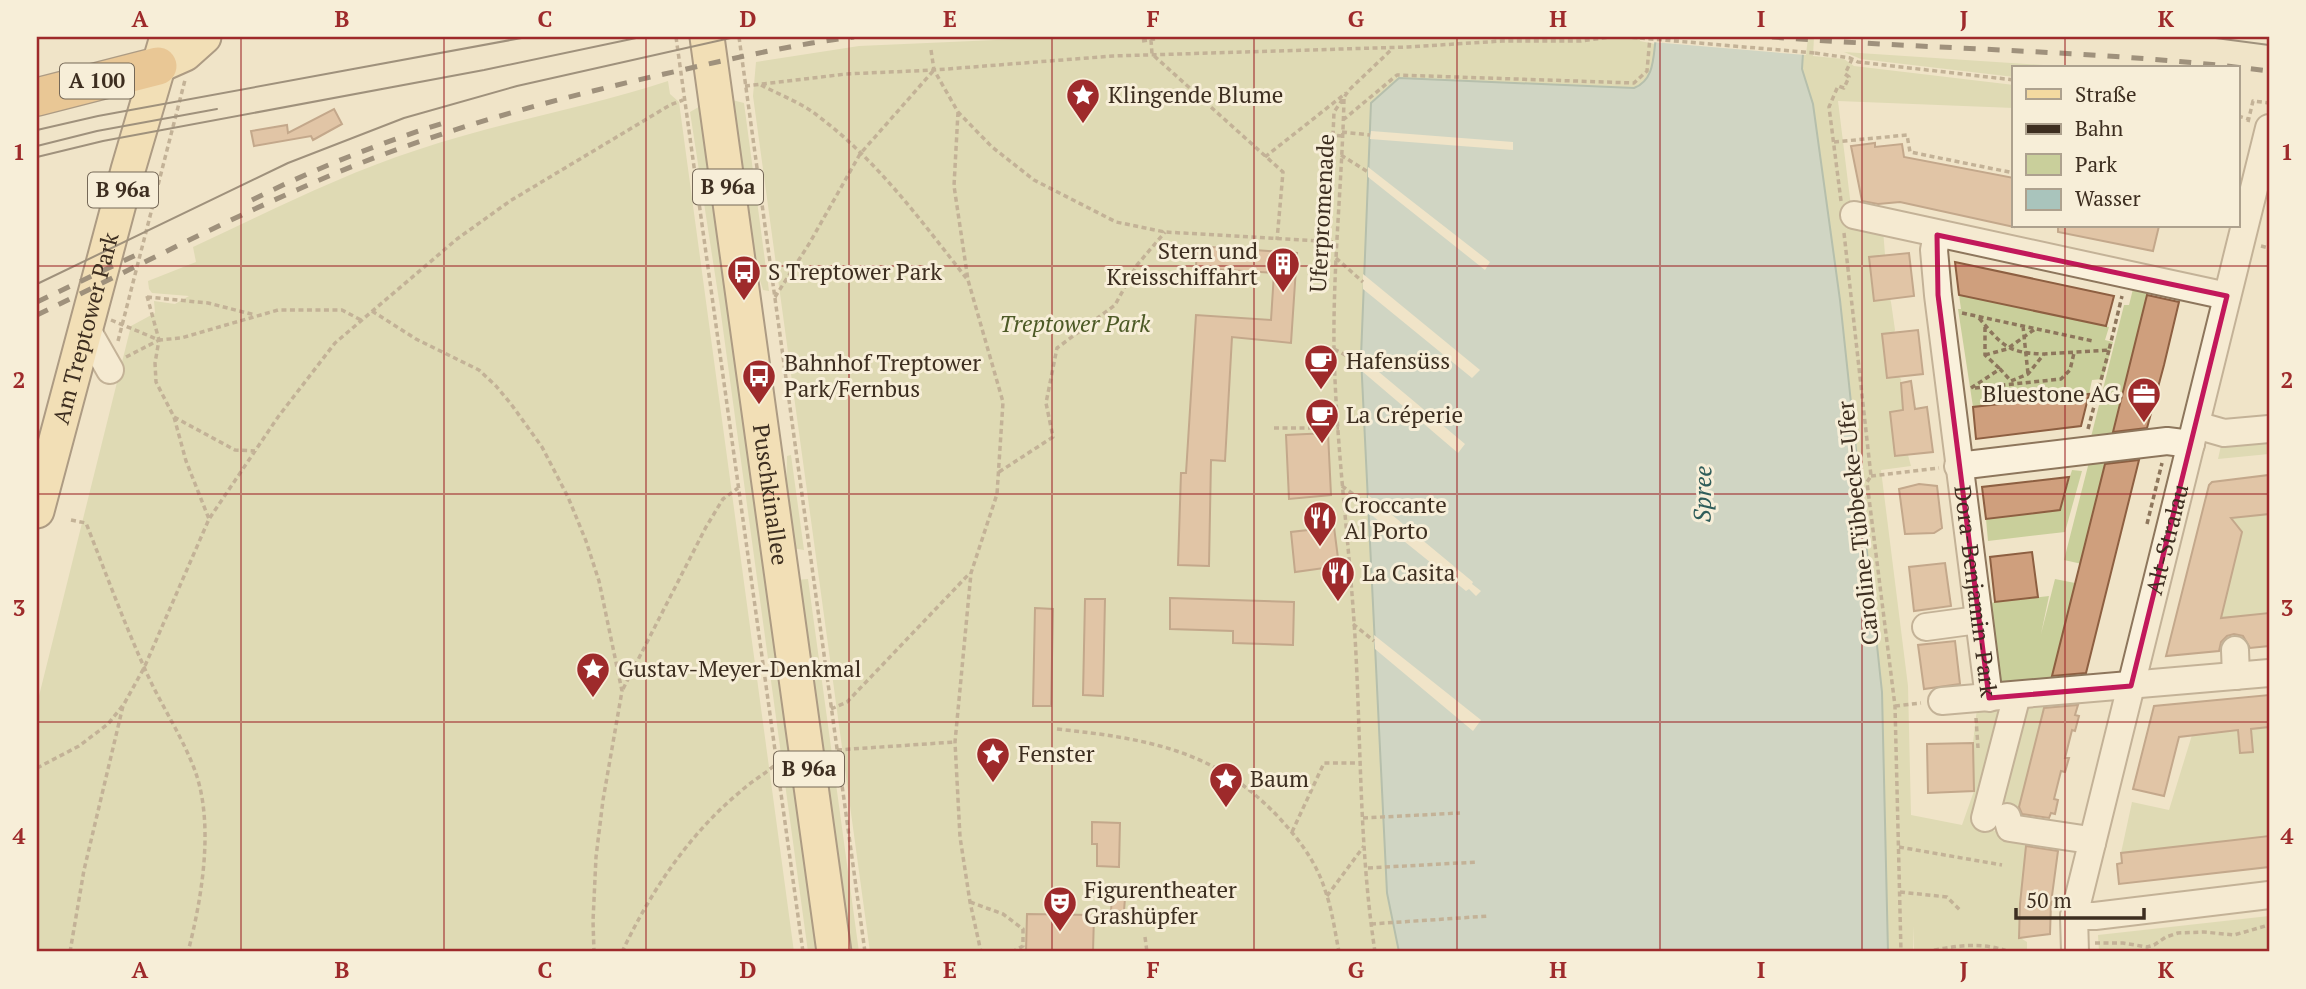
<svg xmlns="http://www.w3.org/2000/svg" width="2306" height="989" font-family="'PT Serif',serif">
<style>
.green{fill:#c9cf9b}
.water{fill:#a9c4bc;stroke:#6f938a;stroke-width:2}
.pier{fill:#f0e4c8}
.building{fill:#cf9f7d;stroke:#8d5f41;stroke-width:2}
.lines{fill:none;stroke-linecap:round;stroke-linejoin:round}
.minor-casing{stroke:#8d765c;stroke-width:30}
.major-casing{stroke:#5b4430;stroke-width:37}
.highway-casing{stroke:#5b4430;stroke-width:40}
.path{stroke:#8d765c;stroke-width:3.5;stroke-dasharray:5 3.5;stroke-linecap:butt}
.minor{stroke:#faf1dc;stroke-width:26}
.major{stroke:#f3d9a0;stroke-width:33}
.highway{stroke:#e0a458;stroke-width:37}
.tram{stroke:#3d2e20;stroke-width:2}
.rail{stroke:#3d2e20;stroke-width:5;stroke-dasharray:12 12;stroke-linecap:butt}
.path-bridge{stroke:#8d765c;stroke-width:3.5;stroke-dasharray:5 3.5;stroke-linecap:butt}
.marked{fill:none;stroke:#c2185b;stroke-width:5;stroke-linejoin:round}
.grid{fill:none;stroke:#9e2a2b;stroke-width:2;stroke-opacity:0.55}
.labels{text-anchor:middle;stroke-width:6;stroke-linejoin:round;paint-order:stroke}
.shield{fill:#f7eed8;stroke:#756857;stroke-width:2}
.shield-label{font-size:21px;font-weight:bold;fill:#3d2e20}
.poi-label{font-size:23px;fill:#3d2e20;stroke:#f7eed8;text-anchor:start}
.street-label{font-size:23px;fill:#3d2e20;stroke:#f7eed8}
.park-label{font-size:23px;font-style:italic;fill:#4d5a26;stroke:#f7eed8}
.water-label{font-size:24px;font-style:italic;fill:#2f5d5a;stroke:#f7eed8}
.neatline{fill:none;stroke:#9e2a2b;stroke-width:2.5}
.grid-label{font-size:23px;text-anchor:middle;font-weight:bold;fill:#9e2a2b}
</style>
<rect width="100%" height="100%" fill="#f0e4c8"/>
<path class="green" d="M 1062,37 L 1640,37 L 1640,41 L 1655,44 C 1653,61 1653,76 1638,87 L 1371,131 L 1361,357 L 1387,893 L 1399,952 L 870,952 L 753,96 L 756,62 L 859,46 Z
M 1804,37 L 1814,37 L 1813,56 L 1844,59 L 1854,66 L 2014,85 L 2014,108 L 1838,101 L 1853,223 L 1883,229 L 1885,255 L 1869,258 L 1869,264 L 1873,264 L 1874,272 L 1870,273 L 1872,287 L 1877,294 L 1873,295 L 1874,301 L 1890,299 L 1891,302 L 1895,330 L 1894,333 L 1882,335 L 1887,377 L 1899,377 L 1901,379 L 1904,407 L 1903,410 L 1890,412 L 1895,456 L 1908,455 L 1911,466 L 1881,470 L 1908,686 L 1911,815 L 1962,825 L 1974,791 L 1973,743 L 1977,708 L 2045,705 L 2016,819 L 1995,816 L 1991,830 L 2027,837 L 2020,902 L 2019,937 L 2027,942 L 2027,952 L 1914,952 L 1913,926 L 1913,952 L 1888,952 L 1882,692 L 1840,300 L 1813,104 L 1802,69 Z
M 1844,52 L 2089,68 L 2014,68 L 2014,77 L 1861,59 Z
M 668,81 L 670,94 L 679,102 L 794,952 L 37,952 L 37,704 L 131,326 L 155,313 L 154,301 L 175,304 L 189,296 L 152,293 L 149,289 L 148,281 L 196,262 L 193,247 C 266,213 340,175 417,150 C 500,122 586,108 668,81 Z
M 732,100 L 744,103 L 769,291 L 763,290 L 755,264 Z
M 702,105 L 823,952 L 808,952 L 720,307 L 690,112 Z
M 2134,285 L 2149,288 L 2111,438 L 2090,441 L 2124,305 L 2129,305 Z
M 1959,295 L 2109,327 L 2105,340 L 2113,342 L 2103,379 L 2092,380 L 2089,394 L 1973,407 L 1958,309 L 1961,309 Z
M 2269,436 L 2269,454 L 2218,459 L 2222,441 Z
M 791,455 L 804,550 L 792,548 L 786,506 L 787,456 Z
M 2106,460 L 2082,564 L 2064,560 L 2089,462 Z
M 2072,470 L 2082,471 L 2065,532 L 1988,541 L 1986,519 L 2060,510 Z
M 2262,508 L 2263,515 L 2269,514 L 2269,613 L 2221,618 L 2242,532 L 2231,519 L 2239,511 Z
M 808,579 L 859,952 L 848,952 L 796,580 Z
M 2055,579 L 2075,583 L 2052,678 L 2001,685 L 1989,603 L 2049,596 L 2041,634 Z
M 2269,727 L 2269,836 L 2121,853 L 2132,802 L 2169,810 L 2192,735 Z
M 2269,916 L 2269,952 L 2099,952 L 2098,935 Z"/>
<path class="water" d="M 1656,37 L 1804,37 L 1802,69 L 1813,104 L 1840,300 L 1882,692 L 1888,952 L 1399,952 L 1387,893 L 1361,357 L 1371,103 L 1399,78 L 1634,88 C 1655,80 1653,56 1656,37 Z"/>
<path class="pier" d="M 1653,37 L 1808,37 L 1806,55 L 1652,42 Z
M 1371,131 L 1513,142 L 1513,150 L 1370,139 Z
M 1368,167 L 1490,262 L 1485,270 L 1368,177 Z
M 1363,274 L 1480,370 L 1472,378 L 1363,289 Z
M 1361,357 L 1465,444 L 1458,453 L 1363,372 Z
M 1368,495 L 1473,582 L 1472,584 L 1481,591 L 1476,596 L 1469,589 L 1466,591 L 1369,513 Z
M 1374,635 L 1481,720 L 1473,731 L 1375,649 Z"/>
<path class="building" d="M 334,109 L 342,124 L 313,140 L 311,136 L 254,146 L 251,131 L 287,125 L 288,133 Z
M 1875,143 L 1875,147 L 1902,144 L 1904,157 L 2014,178 L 2014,227 L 1900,202 L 1878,204 L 1862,201 L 1851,146 Z
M 2058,226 L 2159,226 L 2153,251 L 2058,232 Z
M 1197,246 L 1297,253 L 1291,343 L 1232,337 L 1225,461 L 1211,460 L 1209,566 L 1178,565 L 1181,473 L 1186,473 L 1196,315 L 1271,320 L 1274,273 L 1196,268 Z
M 1909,253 L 1914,296 L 1874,301 L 1869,257 Z
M 1955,262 L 2114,296 L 2106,326 L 1959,295 Z
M 2147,295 L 2179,302 L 2164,365 L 2147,428 L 2113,432 Z
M 1918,330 L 1923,374 L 1887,378 L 1882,334 Z
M 1911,381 L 1915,409 L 1927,407 L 1933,452 L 1895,456 L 1890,412 L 1903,410 L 1901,383 Z
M 2089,394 L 2081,426 L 1976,439 L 1973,407 Z
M 1328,433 L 1331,495 L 1289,499 L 1286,435 Z
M 2139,460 L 2086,673 L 2052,676 L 2105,464 Z
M 2269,475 L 2269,514 L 2231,518 L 2242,532 L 2221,618 L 2269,613 L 2269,646 L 2250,648 L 2243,636 L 2234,634 L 2227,636 L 2221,642 L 2219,651 L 2166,656 L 2209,485 L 2212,482 Z
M 2069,477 L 2060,510 L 1986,519 L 1982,487 Z
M 1919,484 L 1937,486 L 1942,528 L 1934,533 L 1905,534 L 1899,489 Z
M 1334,527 L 1339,566 L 1295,572 L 1291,532 Z
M 2032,552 L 2038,597 L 1995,602 L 1990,557 Z
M 1945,563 L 1951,606 L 1914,611 L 1909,567 Z
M 1170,598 L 1294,602 L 1293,645 L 1233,643 L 1233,631 L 1170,629 Z
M 1085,599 L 1105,599 L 1103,696 L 1083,695 Z
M 1035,608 L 1053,609 L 1051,706 L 1033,706 Z
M 1955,641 L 1960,684 L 1924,689 L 1918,645 Z
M 2269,695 L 2269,727 L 2251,729 L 2253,752 L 2240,753 L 2238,730 L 2179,737 L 2164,796 L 2133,789 L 2154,706 Z
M 2078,705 L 2075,715 L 2079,716 L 2075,731 L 2072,730 L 2065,758 L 2069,758 L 2065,772 L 2061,771 L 2054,799 L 2058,800 L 2055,814 L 2051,813 L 2049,818 L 2022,814 L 2019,807 L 2044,708 Z
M 1973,743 L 1974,791 L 1928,793 L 1927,744 Z
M 1092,822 L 1120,823 L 1119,867 L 1097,866 L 1097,844 L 1092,844 Z
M 2269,836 L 2269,867 L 2119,884 L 2117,864 L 2122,863 L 2121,853 Z
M 2026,846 L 2058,851 L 2051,903 L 2050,934 L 2019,938 L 2020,904 Z
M 1112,897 L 1125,898 L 1124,911 L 1111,911 Z
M 1027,914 L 1094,915 L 1093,952 L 1026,952 Z"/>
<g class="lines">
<g class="minor-casing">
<g id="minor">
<path d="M 1854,215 L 2227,296"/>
<path id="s1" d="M 1937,235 L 1934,250 L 1938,295 L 1989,698"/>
<path d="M 86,328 L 110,370"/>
<path d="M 2196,425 L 2224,433 L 2269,429"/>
<path d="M 1958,466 L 2167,441 L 2191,444"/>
<path d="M 1926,627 L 1978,620"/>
<path d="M 2235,650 L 2236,676"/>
<path d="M 1942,701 L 2269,673"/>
<path d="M 2007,817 L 2010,828 L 2083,839 L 2092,843"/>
<path d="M 1985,818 L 2017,695"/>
<path d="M 2074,916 L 2095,916 L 2269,895"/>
<path id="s2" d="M 2075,952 L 2074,916 L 2269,128"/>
</g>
</g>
<g class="major-casing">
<g id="major">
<path id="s3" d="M 707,37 L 834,952"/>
<path d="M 158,66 L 185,54 L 204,37"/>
<path id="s4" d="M 37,511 L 128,170 L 167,37"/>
</g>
</g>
<g class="highway-casing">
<path id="highway" d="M 37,97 L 158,66"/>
</g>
<path class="path" d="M 676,37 L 803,952
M 739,37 L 865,952
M 1624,37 L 1640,38
M 1151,40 L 1152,54 L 1283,172 L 1277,240
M 1142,41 L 1155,39
M 931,50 L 934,70 L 958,112 L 992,147 L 1034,180 L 1116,222 L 1165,232 L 1336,242
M 1815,53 L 1850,58 L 1858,62 L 2014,80
M 761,85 C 780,95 802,103 818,116 C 877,160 922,222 967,279
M 745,86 L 846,74 L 934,70 L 1113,56 L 1408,47 L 1502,41 L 1581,41 L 1611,37
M 1344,99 C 1342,182 1333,265 1334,348 C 1336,451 1351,553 1356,655 C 1361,754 1360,854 1375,952
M 958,112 L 954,186 L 968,280 L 1003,402 L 997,494 L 971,573 L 955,742 L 960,837 L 970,902 L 981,952
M 2238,116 L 2248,119
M 1343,120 L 1397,75 L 1634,83 L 1647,71 L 1650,37
M 2248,122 L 2253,101 L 2269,103
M 1342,132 L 1370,135
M 1342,136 L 1333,135 L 1334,112 L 1349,90 L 1392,49
M 1834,142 L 1907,135 L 1910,152 L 2014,173
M 1341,155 L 1368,172
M 1265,157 L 1346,93
M 1841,201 L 1829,107 L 1838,86 L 1844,88 L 1849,77 L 1845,74 L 1852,59
M 1844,233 L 1871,476 L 1867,482 L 1895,706 L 1901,952
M 2261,246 L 2269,248
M 1336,258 L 1363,282
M 147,296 L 159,340 L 155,363 L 156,382 L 174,417 L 186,461 L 209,519
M 147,297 L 208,303 L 255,315
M 775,297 L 809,244 L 860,154 L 934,70
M 372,311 L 416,339 L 479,370 L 496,386 L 511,404 L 542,447 L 568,497 L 586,541 L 599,581 L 622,691 L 603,800 L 596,857 L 593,921 L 594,952
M 1962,313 L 2093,341
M 1979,318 C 2002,345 2007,353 2044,354
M 111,320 L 159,340 L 181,338 L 278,310 L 342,310 L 361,320
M 2023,326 L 2028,374
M 1985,327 L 1985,355 L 2000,369
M 118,341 L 185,80
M 1334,349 L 1362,364
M 1985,355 L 2007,349 L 2035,329
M 126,357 L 159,340
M 1971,388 L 2000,369 L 2011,381 L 2028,374 L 2044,354 L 2109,350 L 2122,296
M 1975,388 L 2061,379 L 2070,370 L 2074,353
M 174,417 L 235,450 L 255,451
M 1274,428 L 1317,428
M 1328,428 L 1339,428
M 2088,429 L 2109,350
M 999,472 L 1053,437 L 1046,403 L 1057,348 L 1115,305 L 1137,265 L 1165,232
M 1871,476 L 1939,468
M 1342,486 L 1368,505
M 71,520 L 86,523 C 105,571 123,620 144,667 C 159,702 180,732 194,768 C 215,822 202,898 188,952
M 2147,524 L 2162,463
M 1353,624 L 1374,641
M 623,689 L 706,527 L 723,499 L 738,488
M 1895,706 L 1921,703
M 831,709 L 847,702 L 969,574
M 1976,718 L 1978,748
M 1057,729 C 1149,739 1218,750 1283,822 C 1301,842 1317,864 1325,890 C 1332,909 1335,932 1339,952
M 837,750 L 955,742
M 37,768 L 79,746 L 108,724 L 124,704 L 144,668 L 209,519 L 278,417 L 335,343 L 457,239 L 510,201 L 670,105 L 683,100
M 1363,818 L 1460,813
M 1292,832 L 1324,763 L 1360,763
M 1899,847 L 2002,865
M 1368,868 L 1478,862
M 1900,892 L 1947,897 L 1961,911
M 1327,896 L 1364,846
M 970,902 L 1003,914 L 1023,929 L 1023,946 L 1012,952
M 1371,924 L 1489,916
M 1145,937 L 1147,952
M 2095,943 L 2123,943 L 2147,947 L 2154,945 L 2166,937 L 2178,933 L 2204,932 L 2234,935 L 2269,925
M 70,952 L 84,870 L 123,706
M 622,952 C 651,891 689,834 741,791 C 752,781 765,774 776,764
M 1926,952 C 1951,946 1984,941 2009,952"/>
<use href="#minor" class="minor"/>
<use href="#major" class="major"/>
<use href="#highway" class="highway"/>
<path class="tram" d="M 2208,37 L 2269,45
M 37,130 L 98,116 L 527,37
M 37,146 L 97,131 L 217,109
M 37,157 L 103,141 L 484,70 L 641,37
M 37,284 L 288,163 L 404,118 L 517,86 L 735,37"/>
<path class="rail" d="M 1772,37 C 1938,50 2104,50 2269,71
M 252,200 C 316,168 382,142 450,121
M 37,302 L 138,254
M 37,315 C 124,273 210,228 299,189 C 421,134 552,99 682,70 C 739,57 796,44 854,37"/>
<path class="path-bridge" d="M 1640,38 L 1815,53"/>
</g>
<path d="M0 0H2306V989H0ZM 1937,235 L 2227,296 L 2131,686 L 1989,698 L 1938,295 Z" fill="#f0e4c8" fill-opacity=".55" fill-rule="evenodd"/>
<path class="marked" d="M 1937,235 L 2227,296 L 2131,686 L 1989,698 L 1938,295 Z"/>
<path class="grid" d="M 241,37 L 241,952M 444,37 L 444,952M 646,37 L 646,952M 849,37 L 849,952M 1052,37 L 1052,952M 1254,37 L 1254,952M 1457,37 L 1457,952M 1660,37 L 1660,952M 1862,37 L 1862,952M 2065,37 L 2065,68M 2065,226 L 2065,952M 37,266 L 2269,266M 37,494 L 2269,494M 37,722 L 2269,722"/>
<defs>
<g id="sight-pin" transform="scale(1.75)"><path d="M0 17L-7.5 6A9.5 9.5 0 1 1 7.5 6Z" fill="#9e2a2b" stroke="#f7eed8"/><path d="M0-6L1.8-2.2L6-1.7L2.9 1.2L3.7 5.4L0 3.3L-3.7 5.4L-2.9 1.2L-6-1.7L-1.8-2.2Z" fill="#fff"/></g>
<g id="building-pin" transform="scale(1.75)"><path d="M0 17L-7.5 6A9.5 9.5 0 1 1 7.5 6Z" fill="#9e2a2b" stroke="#f7eed8"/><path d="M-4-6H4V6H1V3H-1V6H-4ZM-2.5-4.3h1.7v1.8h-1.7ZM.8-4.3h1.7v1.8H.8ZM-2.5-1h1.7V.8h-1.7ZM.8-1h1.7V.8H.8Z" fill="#fff"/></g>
<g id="bus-pin" transform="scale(1.75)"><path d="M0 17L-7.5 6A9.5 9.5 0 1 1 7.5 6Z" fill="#9e2a2b" stroke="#f7eed8"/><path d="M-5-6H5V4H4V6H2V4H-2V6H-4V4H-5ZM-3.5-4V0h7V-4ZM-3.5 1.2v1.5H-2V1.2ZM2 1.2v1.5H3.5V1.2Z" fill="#fff"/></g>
<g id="cafe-pin" transform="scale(1.75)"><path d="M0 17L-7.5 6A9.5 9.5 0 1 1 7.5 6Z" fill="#9e2a2b" stroke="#f7eed8"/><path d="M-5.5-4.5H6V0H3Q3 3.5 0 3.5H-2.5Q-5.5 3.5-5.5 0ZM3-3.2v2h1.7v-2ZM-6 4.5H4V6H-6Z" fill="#fff"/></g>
<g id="office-pin" transform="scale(1.75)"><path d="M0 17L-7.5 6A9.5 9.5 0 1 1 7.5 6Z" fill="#9e2a2b" stroke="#f7eed8"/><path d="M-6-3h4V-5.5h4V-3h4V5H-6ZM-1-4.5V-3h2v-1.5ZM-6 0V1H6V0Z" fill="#fff"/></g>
<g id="restaurant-pin" transform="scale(1.75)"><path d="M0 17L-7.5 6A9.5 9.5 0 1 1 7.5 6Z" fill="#9e2a2b" stroke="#f7eed8"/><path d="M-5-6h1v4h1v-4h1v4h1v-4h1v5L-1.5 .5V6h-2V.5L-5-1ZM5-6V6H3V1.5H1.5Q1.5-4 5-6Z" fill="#fff"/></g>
<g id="theatre-pin" transform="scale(1.75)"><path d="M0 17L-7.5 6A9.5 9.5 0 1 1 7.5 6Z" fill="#9e2a2b" stroke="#f7eed8"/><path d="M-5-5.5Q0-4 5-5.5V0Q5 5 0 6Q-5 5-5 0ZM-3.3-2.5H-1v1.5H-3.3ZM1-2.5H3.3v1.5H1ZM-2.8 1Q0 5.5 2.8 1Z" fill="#fff"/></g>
</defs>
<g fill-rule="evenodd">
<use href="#sight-pin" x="1083" y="95"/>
<use href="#building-pin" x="1283" y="264"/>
<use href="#bus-pin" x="744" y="272"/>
<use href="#cafe-pin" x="1321" y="361"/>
<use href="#bus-pin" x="759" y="376"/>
<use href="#office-pin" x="2144" y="394"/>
<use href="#cafe-pin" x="1322" y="415"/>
<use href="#restaurant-pin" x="1320" y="518"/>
<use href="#restaurant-pin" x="1338" y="573"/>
<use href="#sight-pin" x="593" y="669"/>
<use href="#sight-pin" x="993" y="754"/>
<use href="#sight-pin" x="1226" y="779"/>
<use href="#theatre-pin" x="1060" y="903"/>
</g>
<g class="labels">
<g class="shield">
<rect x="60" y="63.5" width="74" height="35" rx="5"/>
<rect x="693" y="169.5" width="70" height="35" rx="5"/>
<rect x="88" y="172.5" width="70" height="35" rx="5"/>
<rect x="774" y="751.5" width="70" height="35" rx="5"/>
</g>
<g class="shield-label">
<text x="97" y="88">A 100</text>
<text x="728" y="194">B 96a</text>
<text x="123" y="197">B 96a</text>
<text x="809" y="776">B 96a</text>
</g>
<g class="poi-label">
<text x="1108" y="103">Klingende Blume</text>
<text x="1258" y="259" text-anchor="end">Stern und<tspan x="1258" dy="26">Kreisschiffahrt</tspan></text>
<text x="768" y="280">S Treptower Park</text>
<text x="1346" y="369">Hafensüss</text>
<text x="784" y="371">Bahnhof Treptower<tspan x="784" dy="26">Park/Fernbus</tspan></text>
<text x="2120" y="402" text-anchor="end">Bluestone AG</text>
<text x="1346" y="423">La Créperie</text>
<text x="1344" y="513">Croccante<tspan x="1344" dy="26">Al Porto</tspan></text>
<text x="1362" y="581">La Casita</text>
<text x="618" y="677">Gustav-Meyer-Denkmal</text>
<text x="1018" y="762">Fenster</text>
<text x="1250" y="787">Baum</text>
<text x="1084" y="898">Figurentheater<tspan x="1084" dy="26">Grashüpfer</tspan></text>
</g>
<g class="street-label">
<text transform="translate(1322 213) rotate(-87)" y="8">Uferpromenade</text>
<text dy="8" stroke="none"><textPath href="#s4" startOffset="189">Am Treptower Park</textPath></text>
<text dy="8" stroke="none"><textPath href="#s3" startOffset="462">Puschkinallee</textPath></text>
<text transform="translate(1858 523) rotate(-96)" y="8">Caroline-Tübbecke-Ufer</text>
<text dy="8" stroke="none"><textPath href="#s2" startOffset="424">Alt-Stralau</textPath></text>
<text dy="8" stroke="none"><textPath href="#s1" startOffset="359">Dora-Benjamin-Park</textPath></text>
</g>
<g class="park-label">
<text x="1075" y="332">Treptower Park</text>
</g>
<g class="water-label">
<text transform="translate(1703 494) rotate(-89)" y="8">Spree</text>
</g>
</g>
<rect width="2306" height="989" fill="none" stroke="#f7eed8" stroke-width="77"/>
<rect x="2012" y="66" width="228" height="161" fill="#f7eed8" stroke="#ada18e" stroke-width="2"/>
<rect x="2026" y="89" width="35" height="10" fill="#f3d9a0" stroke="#ada18e" stroke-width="2"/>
<text x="2075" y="102" font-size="21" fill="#3d2e20">Straße</text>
<rect x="2026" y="124" width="35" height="10" fill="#3d2e20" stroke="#ada18e" stroke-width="2"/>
<text x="2075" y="136" font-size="21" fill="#3d2e20">Bahn</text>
<rect x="2026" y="154" width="35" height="21" fill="#c9cf9b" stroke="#ada18e" stroke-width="2"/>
<text x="2075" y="172" font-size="21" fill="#3d2e20">Park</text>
<rect x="2026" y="189" width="35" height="21" fill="#a9c4bc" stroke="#ada18e" stroke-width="2"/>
<text x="2075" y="206" font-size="21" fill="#3d2e20">Wasser</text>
<path d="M2016 908v10h128v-10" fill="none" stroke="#3d2e20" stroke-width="3.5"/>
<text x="2026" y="908" font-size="21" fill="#3d2e20" stroke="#f7eed8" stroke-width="5" paint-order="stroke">50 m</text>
<rect x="38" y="38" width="2230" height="912" class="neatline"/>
<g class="grid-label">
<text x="140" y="27">A</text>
<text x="342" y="27">B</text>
<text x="545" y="27">C</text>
<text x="748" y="27">D</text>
<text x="950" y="27">E</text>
<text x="1153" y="27">F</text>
<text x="1356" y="27">G</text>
<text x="1558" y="27">H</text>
<text x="1761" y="27">I</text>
<text x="1964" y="27">J</text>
<text x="2166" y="27">K</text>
<text x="19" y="160">1</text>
<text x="2287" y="160">1</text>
<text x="19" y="388">2</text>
<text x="2287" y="388">2</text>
<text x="19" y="616">3</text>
<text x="2287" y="616">3</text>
<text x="19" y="844">4</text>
<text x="2287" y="844">4</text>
<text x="140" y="978">A</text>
<text x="342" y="978">B</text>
<text x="545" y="978">C</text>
<text x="748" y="978">D</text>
<text x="950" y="978">E</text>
<text x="1153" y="978">F</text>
<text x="1356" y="978">G</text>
<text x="1558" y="978">H</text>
<text x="1761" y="978">I</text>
<text x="1964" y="978">J</text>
<text x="2166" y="978">K</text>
</g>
</svg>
